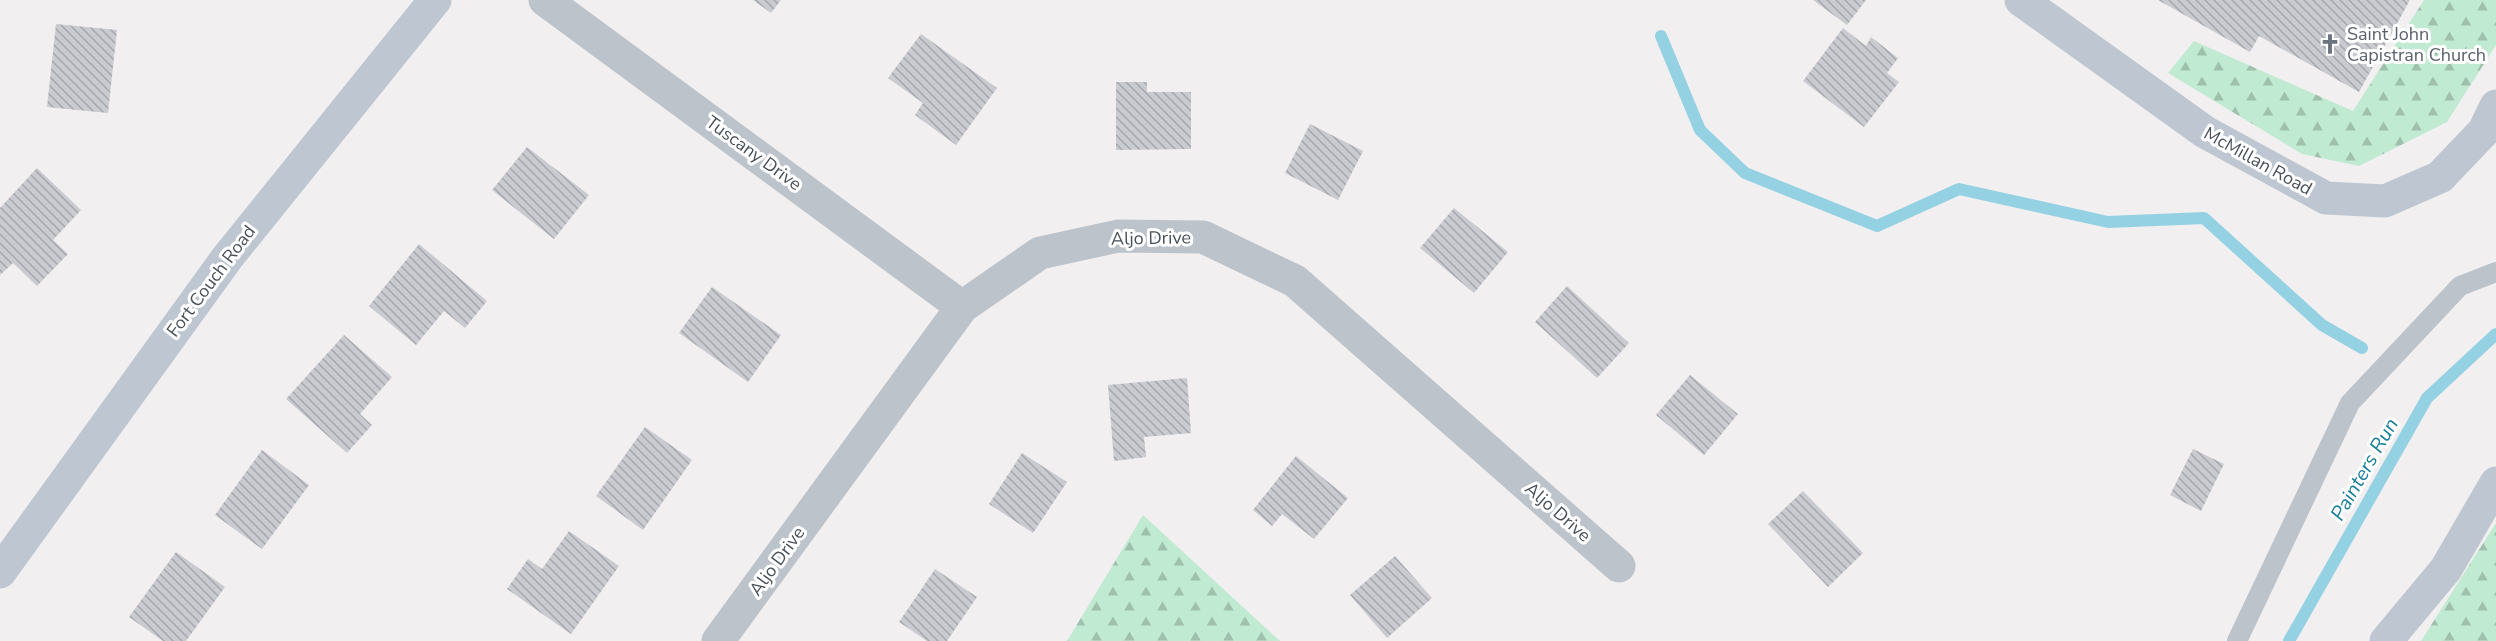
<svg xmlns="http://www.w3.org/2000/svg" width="2496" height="641" font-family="'Nunito Sans',sans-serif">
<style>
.forest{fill:url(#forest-firs)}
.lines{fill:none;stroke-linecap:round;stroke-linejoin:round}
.stream{stroke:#93d1e3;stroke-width:12}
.building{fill:url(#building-back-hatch)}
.lane{stroke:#bcc3ca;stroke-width:20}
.street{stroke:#bcc3ca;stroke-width:33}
.secondary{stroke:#bec7d1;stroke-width:33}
.labels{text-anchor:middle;stroke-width:6;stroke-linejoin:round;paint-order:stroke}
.worship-label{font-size:18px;fill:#5b616d;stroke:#fff;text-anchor:start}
.street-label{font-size:18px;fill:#49525a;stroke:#fff}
.water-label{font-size:20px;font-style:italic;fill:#1a7f9b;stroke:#fff}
</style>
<defs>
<pattern id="forest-firs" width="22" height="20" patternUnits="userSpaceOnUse" patternTransform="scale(1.5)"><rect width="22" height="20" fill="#c1ead2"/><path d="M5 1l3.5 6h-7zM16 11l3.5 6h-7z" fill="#9fc0ad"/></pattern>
<pattern id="building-back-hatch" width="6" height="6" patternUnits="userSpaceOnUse" patternTransform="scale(1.5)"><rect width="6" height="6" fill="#c9cbd1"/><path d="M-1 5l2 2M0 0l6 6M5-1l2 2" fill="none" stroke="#a5a7ad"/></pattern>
</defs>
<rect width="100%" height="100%" fill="#f1efef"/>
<path class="forest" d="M 2424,0 L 2496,0 L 2496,45 L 2447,122 L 2359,166 L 2302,154 L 2168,73 L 2194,41 L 2353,111 Z
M 1143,515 L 1280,641 L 1067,641 Z
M 2496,523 L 2496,641 L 2421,641 Z"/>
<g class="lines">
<path class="stream" d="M 1661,36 L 1700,130 L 1745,173 L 1877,226 L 1959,189 L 2108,222 L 2204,218 L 2322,325 L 2362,348
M 2289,641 L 2427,398 L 2496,334"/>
</g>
<path class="building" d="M 753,0 L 781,0 L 771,13 Z
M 1813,0 L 1866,0 L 1847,25 Z
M 2158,0 L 2410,0 L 2359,92 L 2259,36 L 2250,52 Z
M 56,24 L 117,30 L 108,113 L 47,107 Z
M 1843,28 L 1866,46 L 1871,37 L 1898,58 L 1887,73 L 1899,82 L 1864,127 L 1803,81 Z
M 921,34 L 997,88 L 956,145 L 915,115 L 923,103 L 888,78 Z
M 1116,82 L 1147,82 L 1147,92 L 1191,92 L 1191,149 L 1116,150 Z
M 1310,124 L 1363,151 L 1338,200 L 1285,173 Z
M 527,147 L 589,195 L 554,239 L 492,190 Z
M 37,168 L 81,210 L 53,240 L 68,254 L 37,286 L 13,263 L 0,275 L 0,208 Z
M 1454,208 L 1508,252 L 1474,293 L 1420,248 Z
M 419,244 L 487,301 L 465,328 L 444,311 L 416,345 L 369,306 Z
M 1567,286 L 1629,343 L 1597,378 L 1535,322 Z
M 712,287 L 781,335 L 748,382 L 679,333 Z
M 344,335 L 392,377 L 360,414 L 372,425 L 347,453 L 286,399 Z
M 1690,375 L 1738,414 L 1704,455 L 1656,415 Z
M 1187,378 L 1191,433 L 1144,437 L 1146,457 L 1114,461 L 1108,385 Z
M 645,427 L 692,460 L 643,530 L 596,496 Z
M 2193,449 L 2224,464 L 2201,511 L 2170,495 Z
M 262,450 L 309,485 L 262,549 L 215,515 Z
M 1022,453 L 1067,482 L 1033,533 L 989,504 Z
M 1296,456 L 1348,498 L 1314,539 L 1282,514 L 1272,526 L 1253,510 Z
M 1803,491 L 1863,553 L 1828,587 L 1768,524 Z
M 569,531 L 619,566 L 571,634 L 507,589 L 528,559 L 542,569 Z
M 176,552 L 225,587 L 186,641 L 163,641 L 129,617 Z
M 1395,556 L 1432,598 L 1387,638 L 1350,595 Z
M 935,569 L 977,597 L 947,641 L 927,641 L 899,622 Z"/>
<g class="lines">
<path class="lane" d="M 2237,641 L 2350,403 L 2460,286 L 2496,272"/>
<path class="street" d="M 545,0 L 962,307
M 718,641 L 962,307 L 1040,253 L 1118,236 L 1203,237 L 1295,281 L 1619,566"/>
<path class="secondary" d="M 2021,0 L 2205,132 L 2326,198 L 2385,201 L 2440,177 L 2484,131 L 2496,106
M 0,572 L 227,258 L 435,0
M 2386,641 L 2446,569 L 2496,483"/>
</g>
<defs>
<g id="church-bare" transform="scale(1.62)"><path d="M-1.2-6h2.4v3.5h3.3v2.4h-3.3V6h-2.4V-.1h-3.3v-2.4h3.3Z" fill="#6b7280" stroke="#fff" stroke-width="2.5" paint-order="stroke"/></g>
</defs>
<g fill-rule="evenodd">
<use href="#church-bare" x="2330" y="44"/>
</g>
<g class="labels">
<g class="worship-label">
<text x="2347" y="40">Saint John<tspan x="2347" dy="21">Capistran Church</tspan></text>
</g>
<g class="street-label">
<text transform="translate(754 153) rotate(36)" y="6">Tuscany Drive</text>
<text transform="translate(2258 161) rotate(29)" y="6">McMillan Road</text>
<text transform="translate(1151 238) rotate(-1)" y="6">Aljo Drive</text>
<text transform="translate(211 281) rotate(-53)" y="6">Fort Couch Road</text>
<text transform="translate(1558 512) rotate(41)" y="6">Aljo Drive</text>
<text transform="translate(777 561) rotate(-54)" y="6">Aljo Drive</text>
</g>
<g class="water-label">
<text transform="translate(2364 469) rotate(-60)" y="7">Painters Run</text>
</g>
</g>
</svg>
